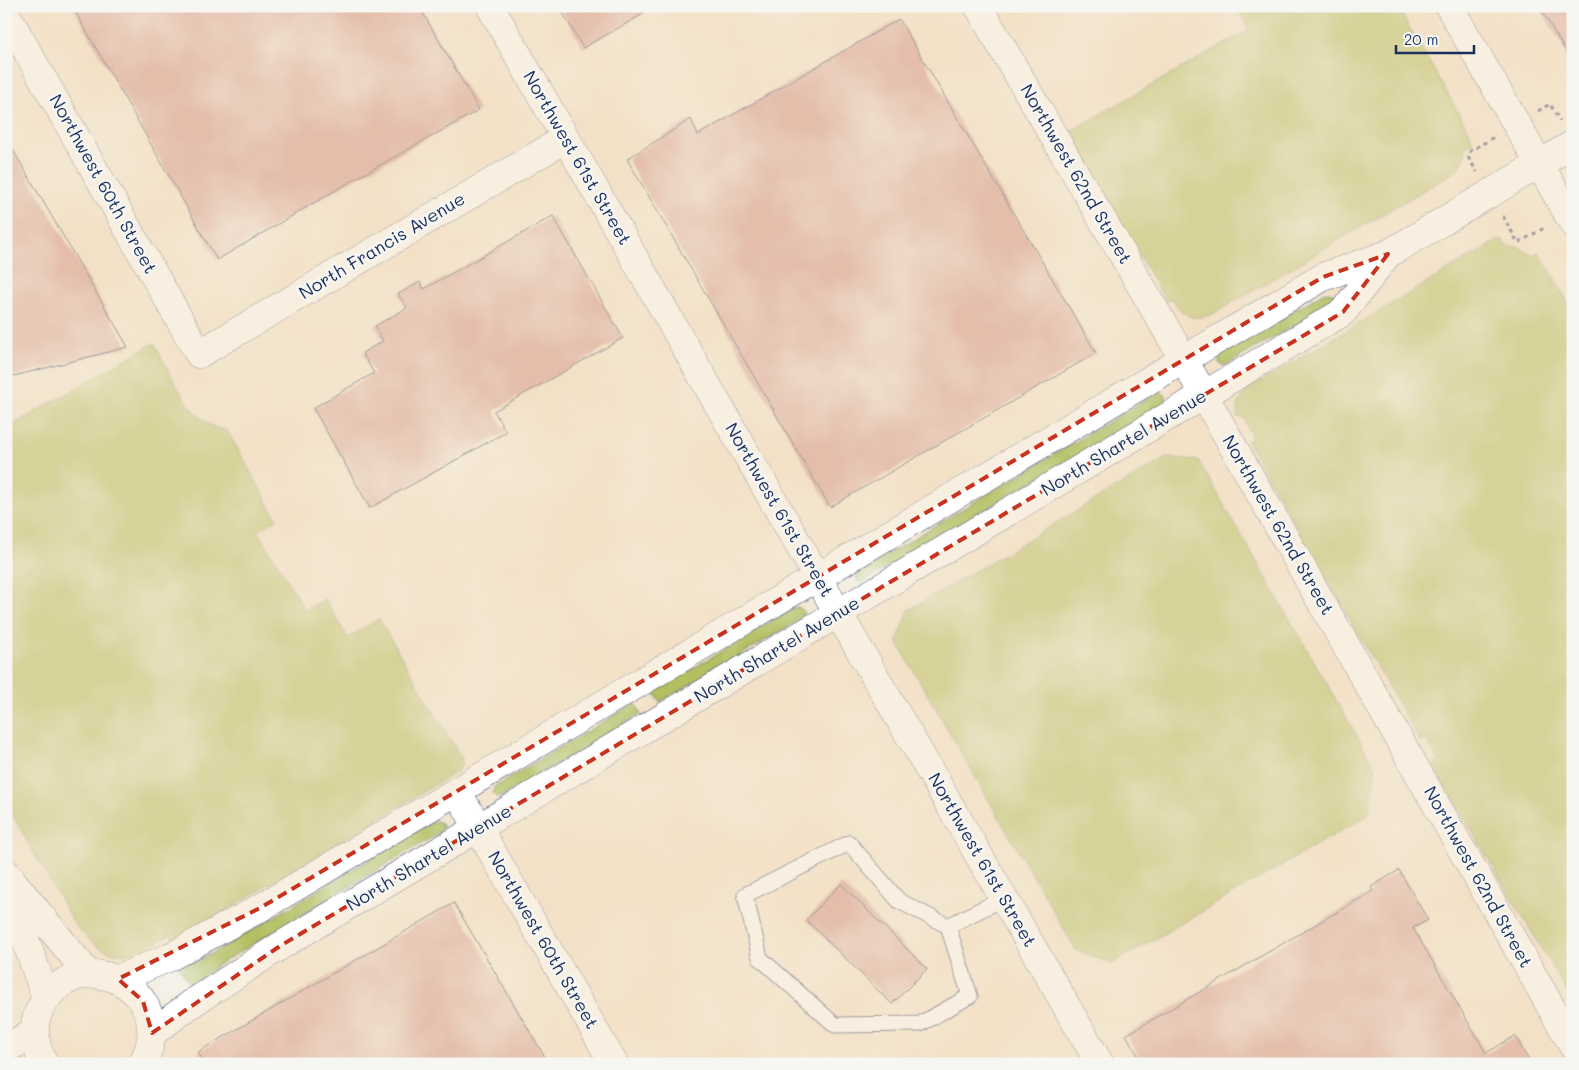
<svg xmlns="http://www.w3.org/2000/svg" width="1579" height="1070" font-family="Mali,sans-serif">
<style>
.green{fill:#b3bf61;stroke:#677760}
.building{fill:#d3938b}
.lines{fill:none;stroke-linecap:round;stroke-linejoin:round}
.lane-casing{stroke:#3b4a6e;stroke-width:17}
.street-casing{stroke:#3b4a6e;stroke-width:29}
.secondary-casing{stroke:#3b4a6e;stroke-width:29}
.path{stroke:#3b4a6e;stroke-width:3;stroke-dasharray:4 4;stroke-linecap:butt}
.lane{stroke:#fff;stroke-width:15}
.street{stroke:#fff;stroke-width:28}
.secondary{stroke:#fff;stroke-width:28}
.marked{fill:none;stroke:#c8321e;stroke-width:4;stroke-dasharray:10 6;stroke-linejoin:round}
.labels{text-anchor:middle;stroke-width:5;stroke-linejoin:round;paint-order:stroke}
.street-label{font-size:18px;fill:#1b2f5e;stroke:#f6f6f2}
</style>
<rect width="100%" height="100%" fill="#f6f6f2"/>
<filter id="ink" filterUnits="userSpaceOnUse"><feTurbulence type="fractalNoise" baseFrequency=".02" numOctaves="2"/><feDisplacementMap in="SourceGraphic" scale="10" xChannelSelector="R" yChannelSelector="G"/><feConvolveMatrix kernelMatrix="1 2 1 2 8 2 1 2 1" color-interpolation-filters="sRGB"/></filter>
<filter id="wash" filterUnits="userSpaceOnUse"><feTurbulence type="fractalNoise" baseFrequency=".0096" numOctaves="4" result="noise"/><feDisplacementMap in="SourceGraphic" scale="20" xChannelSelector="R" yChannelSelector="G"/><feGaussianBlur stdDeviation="1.12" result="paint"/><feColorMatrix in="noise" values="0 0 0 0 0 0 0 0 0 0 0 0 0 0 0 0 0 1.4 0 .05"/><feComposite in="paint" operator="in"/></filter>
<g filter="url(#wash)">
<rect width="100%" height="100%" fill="#f3e1c7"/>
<path class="green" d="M 1237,6 L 1397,6 L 1469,131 L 1473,143 L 1466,145 C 1465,157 1464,165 1453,173 L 1213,314 C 1192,322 1183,317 1172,298 L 1166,302 L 1069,132 L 1249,30 Z
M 1499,240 L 1503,240 L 1505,246 L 1519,247 L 1532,255 L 1539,252 L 1573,311 L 1573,1002 L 1433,765 L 1439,761 L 1427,740 L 1421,743 L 1247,441 L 1252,437 L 1247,427 L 1244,418 L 1237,417 C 1236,405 1242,396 1250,388 Z
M 1329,292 L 1334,294 L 1334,299 L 1332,304 L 1228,364 L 1223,366 L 1219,363 L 1219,357 L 1222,354 L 1323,293 Z
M 154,343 C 169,370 185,410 212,426 C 216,429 222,429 227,430 L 277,519 L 258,531 L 305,610 L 325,599 L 348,638 L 379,619 L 462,759 L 461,767 L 456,772 L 175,941 L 171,934 C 161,939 150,948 140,951 C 110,960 91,945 74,923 L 6,804 L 6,429 Z
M 1161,392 L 1166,396 L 1167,402 L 865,581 L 862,583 L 857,580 L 856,573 L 859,571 L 1155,394 Z
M 1166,458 L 1198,460 L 1376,769 L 1368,815 L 1112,964 L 1076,950 L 897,642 L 909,610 Z
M 798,607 L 803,610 L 803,615 L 800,620 L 660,702 L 654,692 L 793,608 Z
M 635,703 L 641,714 L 501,797 L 496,797 L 493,793 L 494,787 Z
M 436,821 L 441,823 L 443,828 L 439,833 L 216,966 L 191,986 L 179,966 L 199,960 L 219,950 L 430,823 Z"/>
<g id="blocks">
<path class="building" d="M 72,6 L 419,6 L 479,110 L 346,184 L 217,260 Z
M 559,6 L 639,6 L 643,14 L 583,48 Z
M 1539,6 L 1573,6 L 1573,58 L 1570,59 Z
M 899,19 L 1096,353 L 830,507 L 627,159 L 691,119 L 698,135 Z
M 6,138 L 128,347 L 6,378 Z
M 553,216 L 623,338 L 494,411 L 506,432 L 370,508 L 313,408 L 374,373 L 362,353 L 383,341 L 375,326 L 407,308 L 398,294 L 420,282 L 424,289 Z
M 1399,870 L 1428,920 L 1413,928 L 1486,1053 L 1515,1036 L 1531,1064 L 1143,1064 L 1126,1035 L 1373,891 L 1371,887 Z
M 841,884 L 927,969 L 892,1004 L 806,920 Z
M 454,903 L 549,1064 L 205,1064 L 198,1052 Z"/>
</g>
</g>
<g filter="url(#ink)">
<use href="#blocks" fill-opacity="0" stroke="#3b4a6e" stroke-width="1"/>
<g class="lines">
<g class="lane-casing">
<path id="lane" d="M 948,926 L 970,996 L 920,1024 L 835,1025 L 760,958 L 745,895 L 849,843 L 899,901 L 948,926 L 1004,898"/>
</g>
<g class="street-casing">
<path id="street" d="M 490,6 L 790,530 L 1100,1064
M 978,6 L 1184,360 L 1573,1046
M 6,14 L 199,354 L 565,139
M 457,791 L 614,1064"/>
</g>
<g class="secondary-casing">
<path id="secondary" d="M 1449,6 L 1573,223
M 6,873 L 88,974
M 6,884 L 46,998
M 118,979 L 170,957 L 260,908 L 1323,277 L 1388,254 L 1573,144
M 152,1033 L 194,1002 L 280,946 L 1343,312 L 1388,254
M 6,1050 L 35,1030
M 45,1064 C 35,1048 31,1026 40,1009 C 78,935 183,992 142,1064"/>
</g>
<path class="path" d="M 1538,111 L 1550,104 L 1560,121
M 1469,152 L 1494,137
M 1468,157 L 1477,172
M 1503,216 L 1518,243 L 1546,227"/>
<use href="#lane" class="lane"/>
<use href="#street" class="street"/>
<use href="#secondary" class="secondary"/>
</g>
</g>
<path d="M0 0H1579V1070H0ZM 1388,254 L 1343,312 L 280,946 L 152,1033 L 143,1001 L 118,979 L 260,908 L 1323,277 Z" fill="#f3e1c7" fill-opacity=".55" fill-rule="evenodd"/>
<path class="marked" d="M 1388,254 L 1343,312 L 280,946 L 152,1033 L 143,1001 L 118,979 L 260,908 L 1323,277 Z"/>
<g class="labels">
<g class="street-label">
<text transform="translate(577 158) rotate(60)" y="6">Northwest 61st Street</text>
<text transform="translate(1076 174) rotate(60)" y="6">Northwest 62nd Street</text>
<text transform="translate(103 184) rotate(61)" y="6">Northwest 60th Street</text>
<text transform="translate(382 246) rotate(-31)" y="6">North Francis Avenue</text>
<text transform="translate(1124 443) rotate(-31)" y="6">North Shartel Avenue</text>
<text transform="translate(779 510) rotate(60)" y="6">Northwest 61st Street</text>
<text transform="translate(1278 525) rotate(60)" y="6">Northwest 62nd Street</text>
<text transform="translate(777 650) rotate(-31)" y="6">North Shartel Avenue</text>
<text transform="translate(429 858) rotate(-31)" y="6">North Shartel Avenue</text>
<text transform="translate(982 860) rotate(60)" y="6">Northwest 61st Street</text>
<text transform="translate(1478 877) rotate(61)" y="6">Northwest 62nd Street</text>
<text transform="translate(543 940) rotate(60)" y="6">Northwest 60th Street</text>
</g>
</g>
<rect width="1579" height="1070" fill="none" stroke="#f6f6f2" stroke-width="25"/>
<path d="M1396 45v8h78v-8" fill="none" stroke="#1b2f5e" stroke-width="2.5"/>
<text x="1404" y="45" font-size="15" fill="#1b2f5e" stroke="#f6f6f2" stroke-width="4" paint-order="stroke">20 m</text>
</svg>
